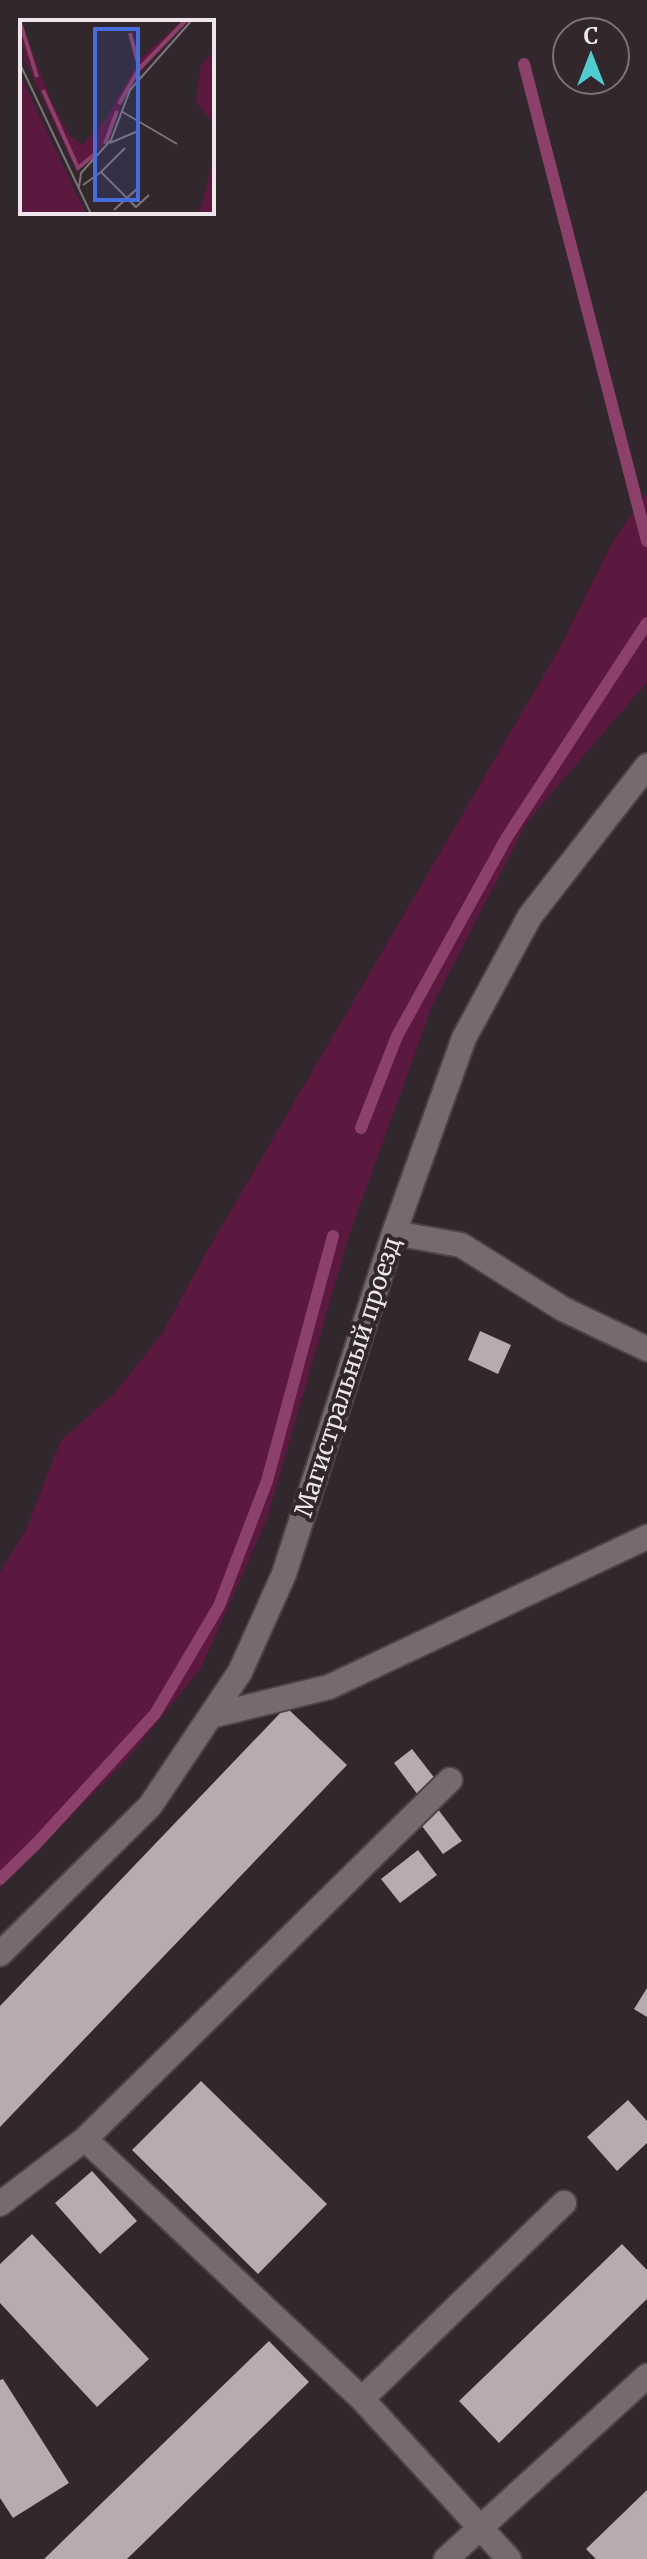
<svg xmlns="http://www.w3.org/2000/svg" width="647" height="2559" font-family="Merriweather,serif">
<style>
.green{fill:#5b1940}
.lines{fill:none;stroke-linecap:round;stroke-linejoin:round}
.stream{stroke:#8b4169;stroke-width:12}
.building{fill:#b8aab0}
.minor-casing{stroke:#4c4347;stroke-width:28}
.minor{stroke:#766a6f;stroke-width:24}
.labels{text-anchor:middle;stroke-width:8;stroke-linejoin:round;paint-order:stroke}
.street-label{font-size:24px;fill:#eee6ea;stroke:#31272c}
.inset-river{fill:none;stroke:#8b4169;stroke-width:4}
.inset-road{fill:none;stroke:#7d7378;stroke-width:2}
.view{fill:#476cdc;fill-opacity:0.15;stroke:#476cdc;stroke-width:4}
.inset-edge{fill:none;stroke:#eee6ea;stroke-width:4}
</style>
<rect width="100%" height="100%" fill="#31272c"/>
<path class="green" d="M 647,492 L 647,682 L 527,822 L 432,1006 L 349,1236 L 267,1519 L 201,1668 L 129,1757 L 0,1888 L 0,1572 L 25,1532 L 61,1440 L 114,1394 L 163,1332 L 206,1253 L 558,651 L 613,541 Z"/>
<g class="lines">
<path class="stream" d="M 524,64 L 647,541
M 361,1128 L 397,1036 L 507,837 L 647,623
M 0,1879 L 36,1844 L 155,1714 L 219,1606 L 267,1481 L 333,1236"/>
</g>
<path class="building" d="M 480,1331 L 511,1345 L 498,1374 L 468,1360 Z
M 286,1707 L 347,1765 L 0,2127 L 0,2006 Z
M 412,1749 L 440,1785 L 421,1799 L 394,1763 Z
M 434,1804 L 462,1841 L 443,1854 L 416,1818 Z
M 418,1850 L 437,1875 L 400,1903 L 381,1879 Z
M 647,1988 L 647,2017 L 634,2009 Z
M 201,2081 L 327,2204 L 258,2274 L 132,2150 Z
M 628,2100 L 647,2121 L 647,2143 L 617,2171 L 587,2137 Z
M 92,2171 L 137,2221 L 100,2254 L 55,2203 Z
M 32,2234 L 149,2359 L 97,2407 L 0,2303 L 0,2264 Z
M 622,2244 L 647,2270 L 647,2299 L 499,2443 L 459,2401 Z
M 269,2341 L 309,2382 L 127,2559 L 44,2559 Z
M 3,2379 L 69,2483 L 13,2518 L 0,2498 L 0,2380 Z
M 647,2490 L 647,2559 L 596,2559 L 586,2549 Z"/>
<g class="lines">
<g class="minor-casing">
<path id="minor" d="M 394,1233 L 461,1245 L 563,1309 L 647,1349
M 211,1716 L 329,1687 L 647,1537
M 0,1954 L 150,1806 L 240,1672 L 284,1574 L 394,1233 L 464,1038 L 530,916 L 647,766
M 85,2139 L 450,1780
M 0,2204 L 85,2139 L 362,2399 L 509,2559
M 362,2399 L 564,2203
M 446,2559 L 647,2376"/>
</g>
<use href="#minor" class="minor"/>
</g>
<g class="labels">
<g class="street-label">
<text transform="translate(348 1377) rotate(-72)" y="8">Магистральный проезд</text>
</g>
</g>
<g transform="translate(20 20)">
<rect width="194" height="194" fill="#31272c"/>
<path d="M 0,0 L 32,83 L 50,116 L 63,125 L 86,98 L 119,40 L 162,0 L 169,0 L 110,63 L 88,120 L 57,152 L 4,38 ZM 194,32 L 194,105 L 176,81 L 181,44 ZM 0,55 L 1,57 L 66,194 L 0,194 ZM 194,133 L 194,194 L 178,194 L 183,180 Z" fill="#5b1940"/>
<path class="inset-river" d="M 0,2 L 17,57M 110,13 L 119,47M 23,70 L 58,148 L 75,134M 99,84 L 119,49 L 166,0M 85,124 L 97,91"/>
<path class="inset-road" d="M 0,44 L 71,194M 101,91 L 157,124M 90,123 L 118,111M 81,152 L 105,128M 63,165 L 81,152 L 116,187 L 129,175M 59,167 L 61,153 L 91,120 L 110,70 L 172,0M 94,190 L 119,167"/>
<path class="view" d="M 75,9 L 118,9 L 118,180 L 75,180 Z"/>
<rect width="194" height="194" class="inset-edge"/>
</g>
<g transform="translate(591 56)"><circle r="38" fill="#31272c" stroke="#7d7378" stroke-width="2"/>
<path d="M0-6L14 30L0 20L-14 30Z" fill="#51ccd1"/>
<text y="-12" font-size="22" font-weight="bold" text-anchor="middle" fill="#eee6ea">С</text>
</g>
</svg>
